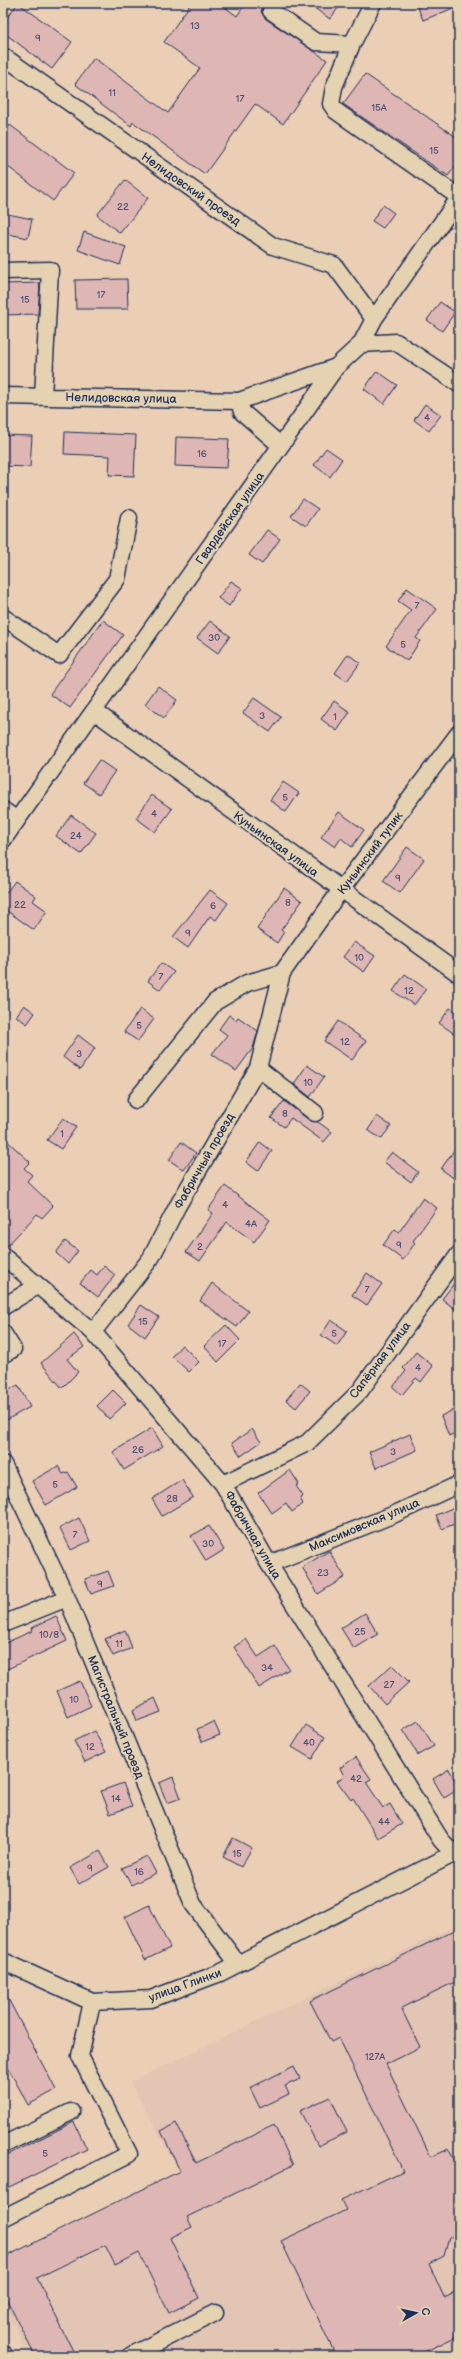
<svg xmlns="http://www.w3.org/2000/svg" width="462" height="2359" font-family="'Balsamiq Sans',sans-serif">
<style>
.built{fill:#e3c5b3}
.building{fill:#deb7b5;stroke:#1b2f5e}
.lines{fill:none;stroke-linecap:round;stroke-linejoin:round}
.minor-casing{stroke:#1b2f5e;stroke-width:19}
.minor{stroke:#e5d2b0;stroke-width:16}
.labels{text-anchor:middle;stroke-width:4;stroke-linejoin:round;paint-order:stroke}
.number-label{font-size:10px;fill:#4c5174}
.street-label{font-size:12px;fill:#1b2f5e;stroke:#e5d2b0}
</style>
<rect width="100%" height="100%" fill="#ebcfb5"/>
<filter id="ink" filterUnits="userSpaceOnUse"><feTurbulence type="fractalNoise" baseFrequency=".025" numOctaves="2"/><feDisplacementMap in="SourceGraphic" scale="8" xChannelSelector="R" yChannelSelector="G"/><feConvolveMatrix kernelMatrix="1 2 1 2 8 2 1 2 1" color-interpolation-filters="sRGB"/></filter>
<g filter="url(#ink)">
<path class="built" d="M 459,1924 L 459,2356 L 29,2356 L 3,2303 L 3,2258 L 179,2171 L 130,2082 Z"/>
<path class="building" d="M 18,3 L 72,42 L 52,69 L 3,32 L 3,23 Z
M 191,3 L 219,3 L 237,16 L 246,3 L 253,3 L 262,9 L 261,12 L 266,19 L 327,60 L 283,124 L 255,104 L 205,174 L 133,122 L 131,126 L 75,84 L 94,58 L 168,113 L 200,68 L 164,42 Z
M 307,3 L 342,3 L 330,19 Z
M 416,3 L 459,3 L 459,6 L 423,20 Z
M 365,74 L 459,139 L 459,161 L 448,176 L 343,104 Z
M 10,125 L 74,173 L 53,201 L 3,163 L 3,134 Z
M 125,180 L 148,198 L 120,233 L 97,215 Z
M 383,205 L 394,213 L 383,228 L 372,221 Z
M 3,213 L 32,219 L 28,238 L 3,233 Z
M 84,232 L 126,247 L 120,265 L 78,250 Z
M 127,279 L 128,309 L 76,309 L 75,280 Z
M 40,283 L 38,314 L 3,315 L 3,284 Z
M 440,302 L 455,312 L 442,331 L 427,320 Z
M 377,371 L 397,385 L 384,404 L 364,389 Z
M 425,404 L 441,415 L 429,431 L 414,420 Z
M 65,432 L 136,435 L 134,476 L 109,475 L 110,456 L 64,454 Z
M 3,435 L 32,436 L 30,467 L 3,466 Z
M 176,437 L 229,439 L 227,468 L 175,466 Z
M 326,448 L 342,459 L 330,477 L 314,465 Z
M 303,499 L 318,509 L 306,526 L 291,516 Z
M 267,530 L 280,539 L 262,564 L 249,555 Z
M 231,581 L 242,588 L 229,606 L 218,598 Z
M 407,588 L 437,609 L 416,638 L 420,641 L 407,661 L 386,646 L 411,610 L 398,601 Z
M 103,620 L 123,635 L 70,708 L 50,694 Z
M 210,621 L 230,636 L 218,653 L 197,638 Z
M 348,654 L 360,663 L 347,681 L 335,673 Z
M 158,686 L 177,700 L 164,718 L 145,704 Z
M 254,698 L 281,717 L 270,732 L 243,713 Z
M 334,701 L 350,712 L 337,731 L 321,719 Z
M 99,760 L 115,771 L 99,794 L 83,783 Z
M 283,782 L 299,793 L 286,812 L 270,800 Z
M 152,795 L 172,809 L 155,832 L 136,818 Z
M 339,812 L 364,830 L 352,847 L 341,838 L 335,847 L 321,837 Z
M 71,815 L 96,833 L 81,854 L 56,836 Z
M 407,847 L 424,859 L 400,893 L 383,881 Z
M 15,881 L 36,896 L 33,901 L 47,911 L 34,930 L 3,908 L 3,897 Z
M 284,888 L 302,901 L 281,930 L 284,932 L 277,943 L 257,929 Z
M 210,890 L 228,903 L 216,920 L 210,916 L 188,948 L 173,937 Z
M 354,942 L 375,956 L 364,972 L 343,957 Z
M 161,963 L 174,972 L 160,990 L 148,981 Z
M 405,974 L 426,989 L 414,1005 L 393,991 Z
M 24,1005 L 35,1013 L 27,1024 L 16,1016 Z
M 450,1008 L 459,1014 L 459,1037 L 439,1023 Z
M 140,1009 L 154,1019 L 138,1041 L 124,1032 Z
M 229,1015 L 236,1020 L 238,1017 L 258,1031 L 253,1048 L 236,1071 L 212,1054 L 227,1035 L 219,1029 Z
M 338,1021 L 366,1041 L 352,1060 L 324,1041 Z
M 78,1035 L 95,1048 L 80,1070 L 63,1057 Z
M 307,1065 L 324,1077 L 310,1097 L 294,1084 Z
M 284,1101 L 309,1120 L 318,1122 L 332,1132 L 324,1142 L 291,1118 L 284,1127 L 271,1118 Z
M 377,1116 L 391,1126 L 381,1139 L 368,1130 Z
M 63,1118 L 76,1127 L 61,1149 L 47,1140 Z
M 3,1137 L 30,1162 L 24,1168 L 32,1175 L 27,1181 L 53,1206 L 42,1218 L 37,1214 L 6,1247 L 3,1247 Z
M 181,1142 L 196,1153 L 184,1170 L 169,1160 Z
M 260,1142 L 272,1151 L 258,1171 L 246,1162 Z
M 459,1143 L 459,1182 L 441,1169 Z
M 392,1152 L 418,1172 L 411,1182 L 384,1162 Z
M 225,1186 L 270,1220 L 254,1242 L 227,1222 L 200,1261 L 186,1252 L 213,1213 L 208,1210 Z
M 423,1198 L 437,1208 L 413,1241 L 415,1243 L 403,1260 L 383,1245 L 395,1229 L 399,1232 Z
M 65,1241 L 78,1251 L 68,1264 L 56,1253 Z
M 104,1266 L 115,1275 L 98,1297 L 80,1283 L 91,1270 L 97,1275 Z
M 367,1273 L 382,1284 L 367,1305 L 352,1295 Z
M 459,1277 L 459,1312 L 442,1299 Z
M 212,1283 L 248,1311 L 237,1327 L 200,1301 Z
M 141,1305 L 159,1317 L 145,1337 L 128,1324 Z
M 331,1320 L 347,1331 L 337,1346 L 321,1335 Z
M 226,1325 L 240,1340 L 218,1362 L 204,1346 Z
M 74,1334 L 84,1347 L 67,1359 L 78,1372 L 62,1388 L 41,1363 Z
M 182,1345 L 199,1362 L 189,1372 L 172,1356 Z
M 416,1352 L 433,1366 L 421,1382 L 416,1378 L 402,1395 L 393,1387 L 406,1371 L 403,1368 Z
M 300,1383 L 310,1391 L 296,1408 L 286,1400 Z
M 18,1385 L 30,1407 L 3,1422 L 3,1393 Z
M 113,1390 L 126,1403 L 109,1419 L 97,1406 Z
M 459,1407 L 459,1431 L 449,1436 L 441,1416 Z
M 152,1428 L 163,1446 L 124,1470 L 113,1452 Z
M 252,1429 L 261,1442 L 241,1456 L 232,1443 Z
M 410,1434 L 417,1450 L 376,1468 L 369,1452 Z
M 58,1466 L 63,1474 L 68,1472 L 77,1487 L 46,1505 L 32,1481 Z
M 290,1470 L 299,1484 L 296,1486 L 303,1496 L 300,1498 L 303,1504 L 292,1512 L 286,1503 L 272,1513 L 258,1493 Z
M 182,1480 L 193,1497 L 162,1516 L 152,1499 Z
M 459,1505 L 459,1522 L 442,1529 L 436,1515 Z
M 79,1518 L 90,1541 L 71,1550 L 60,1528 Z
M 209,1526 L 224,1550 L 206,1561 L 191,1536 Z
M 329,1551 L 345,1577 L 318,1594 L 302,1567 Z
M 108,1571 L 114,1586 L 91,1594 L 85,1579 Z
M 365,1613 L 378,1634 L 354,1649 L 341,1628 Z
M 56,1616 L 67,1641 L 3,1671 L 3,1644 L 32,1631 L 31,1628 Z
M 125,1630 L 132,1648 L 113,1656 L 105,1639 Z
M 246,1639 L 258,1657 L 275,1646 L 289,1669 L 259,1688 L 234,1647 Z
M 392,1665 L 409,1682 L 385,1704 L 369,1686 Z
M 80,1681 L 91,1706 L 68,1717 L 57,1691 Z
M 155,1698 L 161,1712 L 137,1721 L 133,1710 Z
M 418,1721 L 434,1746 L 418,1755 L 403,1730 Z
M 214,1722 L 220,1735 L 202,1742 L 197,1729 Z
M 306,1725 L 325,1737 L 312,1759 L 292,1747 Z
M 94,1731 L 106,1752 L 85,1762 L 74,1741 Z
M 356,1757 L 371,1779 L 366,1782 L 383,1808 L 390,1804 L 402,1824 L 378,1838 L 353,1798 L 351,1800 L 337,1781 L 344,1776 L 340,1768 Z
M 449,1769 L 459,1789 L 444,1798 L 433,1779 Z
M 173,1777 L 181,1798 L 167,1803 L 159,1783 Z
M 123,1783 L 132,1806 L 110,1814 L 101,1791 Z
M 233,1838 L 252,1848 L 241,1867 L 223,1857 Z
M 100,1851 L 109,1867 L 79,1884 L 70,1868 Z
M 147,1856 L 156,1873 L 131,1885 L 122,1868 Z
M 149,1905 L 170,1948 L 145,1960 L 125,1917 Z
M 459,1928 L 459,1980 L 401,2008 L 420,2047 L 386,2064 L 431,2157 L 449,2149 L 454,2159 L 459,2157 L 459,2233 L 449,2238 L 444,2256 L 429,2264 L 444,2297 L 459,2290 L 459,2335 L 416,2356 L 336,2356 L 281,2241 L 346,2210 L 341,2200 L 403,2171 L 339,2038 L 331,2042 L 310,2001 Z
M 3,1989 L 56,2090 L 28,2105 L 3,2058 Z
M 294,2066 L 300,2079 L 285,2086 L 289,2094 L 260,2108 L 250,2088 Z
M 330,2097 L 347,2132 L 318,2146 L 300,2111 Z
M 74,2122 L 87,2149 L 3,2190 L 3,2157 Z
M 176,2123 L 196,2163 L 274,2125 L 293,2165 L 187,2217 L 192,2227 L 170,2238 L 199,2298 L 169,2313 L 139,2253 L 115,2265 L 105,2245 L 37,2278 L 73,2351 L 63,2356 L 35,2356 L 3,2292 L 3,2258 L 180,2171 L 161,2131 Z"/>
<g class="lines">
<g class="minor-casing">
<path id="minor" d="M 271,11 L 316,42 L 352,44 L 373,3
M 352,44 L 334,87 L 331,104 L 336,111 L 353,123 L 459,197
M 3,56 L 273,246 L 334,265 L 374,319
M 3,271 L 50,270 L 43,396
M 361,344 L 396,342 L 459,384
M 3,396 L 239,401 L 336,367
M 239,401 L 242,412 L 280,445
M 3,617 L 59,655 L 117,579 L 129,518
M 94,711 L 459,974
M 3,810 L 17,820
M 3,840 L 336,367 L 361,344 L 374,319 L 459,198
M 258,1068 L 315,1113
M 136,1100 L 215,1002 L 247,983 L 282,973
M 3,1256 L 93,1332 L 223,1484 L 269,1564 L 441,1840 L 454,1854
M 3,1307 L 37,1286
M 93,1332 L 151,1258 L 177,1207 L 258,1068 L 282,973 L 340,891 L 459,733
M 3,1333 L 13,1349 L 3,1355
M 3,1464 L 67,1598 L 193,1904 L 238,1964
M 223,1484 L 307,1443 L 360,1391 L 459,1254
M 269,1564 L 395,1514 L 459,1484
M 3,1624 L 67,1598
M 3,1961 L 92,2002 L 151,1999 L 220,1973 L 459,1851
M 3,2145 L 71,2112
M 3,2218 L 129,2154 L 80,2056 L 92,2002
M 3,2353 L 4,2356
M 130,2356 L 215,2313"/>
</g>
<use href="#minor" class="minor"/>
</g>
</g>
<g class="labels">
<g class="number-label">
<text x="195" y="29">13</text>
<text x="38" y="41">9</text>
<text x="112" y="96">11</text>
<text x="240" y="102">17</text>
<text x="379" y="111">15А</text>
<text x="434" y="154">15</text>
<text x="123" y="210">22</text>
<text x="101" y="298">17</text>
<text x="25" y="303">15</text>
<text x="427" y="421">4</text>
<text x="202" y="457">16</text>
<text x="417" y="609">7</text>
<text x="214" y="641">30</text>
<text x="403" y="648">5</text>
<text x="262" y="719">3</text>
<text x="335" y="720">1</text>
<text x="285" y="801">5</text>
<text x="154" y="817">4</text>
<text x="76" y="839">24</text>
<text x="398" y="881">9</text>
<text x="288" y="906">8</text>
<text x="20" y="908">22</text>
<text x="213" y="909">6</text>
<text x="188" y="936">9</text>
<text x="359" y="961">10</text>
<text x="161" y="980">7</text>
<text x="409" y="994">12</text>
<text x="139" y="1029">5</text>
<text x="345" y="1045">12</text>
<text x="79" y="1057">3</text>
<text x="308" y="1086">10</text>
<text x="285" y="1117">8</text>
<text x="62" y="1137">1</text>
<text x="225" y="1208">4</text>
<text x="251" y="1227">4А</text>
<text x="399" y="1248">9</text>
<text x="200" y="1250">2</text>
<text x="367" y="1293">7</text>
<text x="143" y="1325">15</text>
<text x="334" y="1337">5</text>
<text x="222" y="1347">17</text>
<text x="418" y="1371">4</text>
<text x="138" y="1453">26</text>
<text x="393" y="1455">3</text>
<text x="55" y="1488">5</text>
<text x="172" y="1502">28</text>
<text x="75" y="1538">7</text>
<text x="208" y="1547">30</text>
<text x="323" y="1576">23</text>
<text x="100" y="1587">9</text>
<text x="360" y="1635">25</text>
<text x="49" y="1638">10/8</text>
<text x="119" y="1647">11</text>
<text x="267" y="1671">34</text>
<text x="389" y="1688">27</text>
<text x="74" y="1703">10</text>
<text x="309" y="1746">40</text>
<text x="90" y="1750">12</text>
<text x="356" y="1782">42</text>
<text x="116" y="1802">14</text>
<text x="384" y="1825">44</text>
<text x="237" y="1857">15</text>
<text x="90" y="1871">9</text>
<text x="139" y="1875">16</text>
<text x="375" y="2060">127А</text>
<text x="45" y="2157">5</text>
</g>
<g class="street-label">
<text transform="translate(191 189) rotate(35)" y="4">Нелидовский проезд</text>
<text transform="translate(121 398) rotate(1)" y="4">Нелидовская улица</text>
<text transform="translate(230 518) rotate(-55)" y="4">Гвардейская улица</text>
<text transform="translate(276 844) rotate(36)" y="4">Куньинская улица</text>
<text transform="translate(370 853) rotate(-53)" y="4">Куньинский тупик</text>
<text transform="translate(204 1161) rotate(-60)" y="4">Фабричный проезд</text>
<text transform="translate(380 1360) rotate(-53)" y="4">Сапёрная улица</text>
<text transform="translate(364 1525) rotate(-23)" y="4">Максимовская улица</text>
<text transform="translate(253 1535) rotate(60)" y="4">Фабричная улица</text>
<text transform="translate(116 1717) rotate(68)" y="4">Магистральный проезд</text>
<text transform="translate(185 1985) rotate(-20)" y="4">улица Глинки</text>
</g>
</g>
<rect width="462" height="2359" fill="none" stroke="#e5d2b0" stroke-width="16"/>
<rect x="8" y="8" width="446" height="2343" fill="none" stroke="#1b2f5e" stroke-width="1.5" filter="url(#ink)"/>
<g transform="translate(416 2313) rotate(82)" stroke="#e5d2b0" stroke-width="3" paint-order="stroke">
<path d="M0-3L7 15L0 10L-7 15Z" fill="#1b2f5e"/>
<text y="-6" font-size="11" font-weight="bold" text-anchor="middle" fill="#1b2f5e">С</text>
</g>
</svg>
